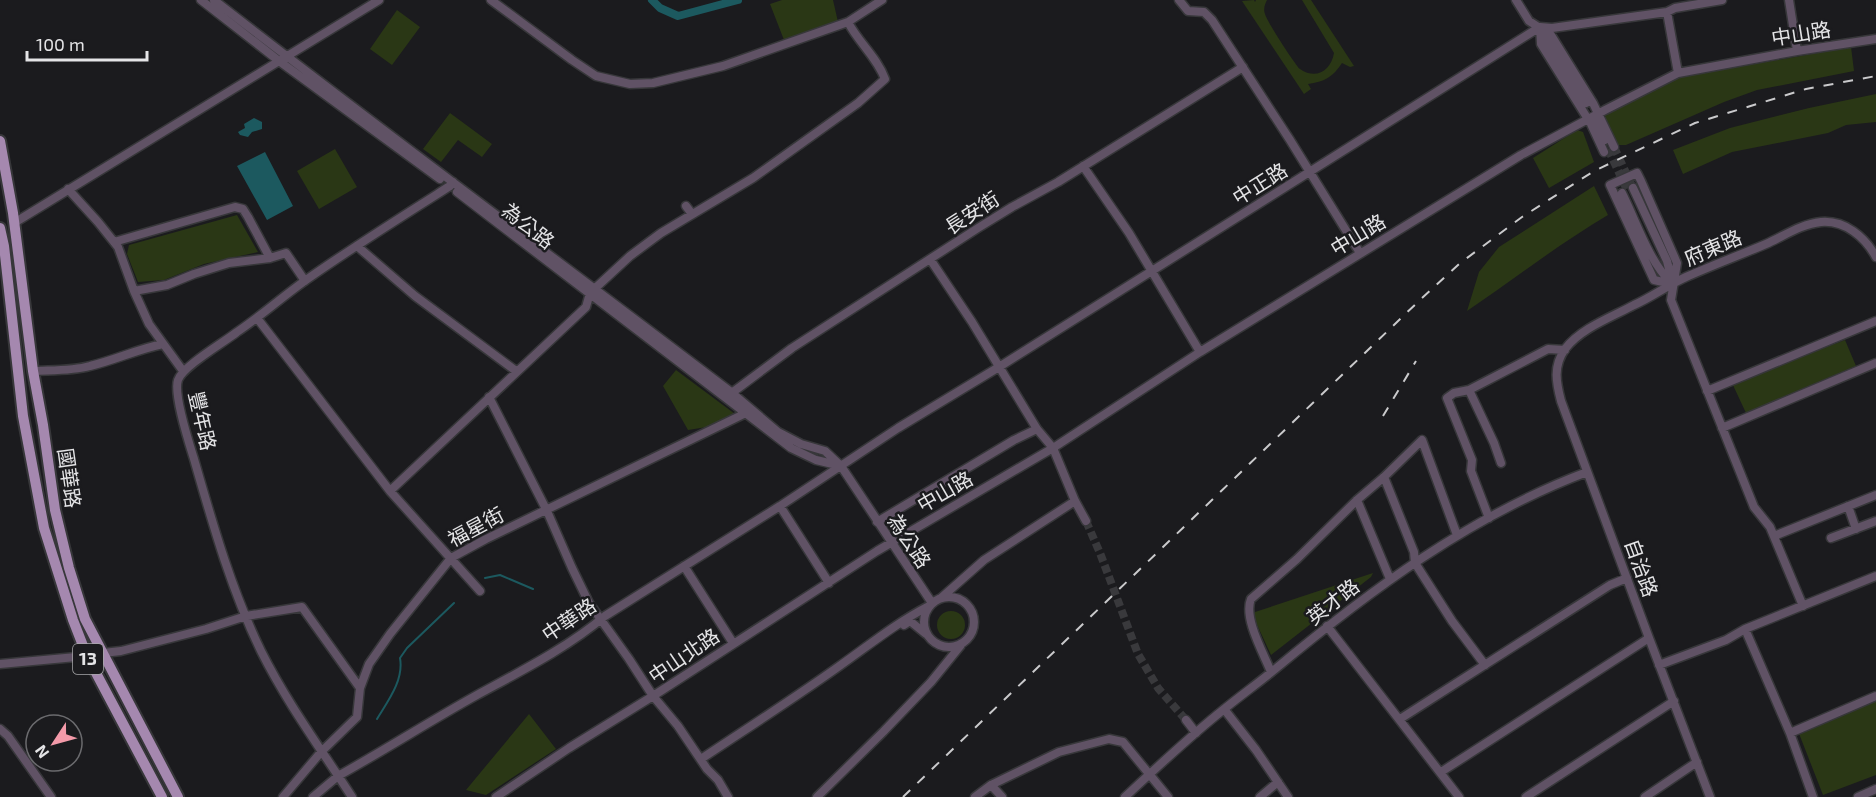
<svg xmlns="http://www.w3.org/2000/svg" width="1876" height="797" font-family="'Exo 2','Noto Sans TC',sans-serif">
<style>
.green{fill:#2a3715}
.water{fill:#1c595f}
.lines{fill:none;stroke-linecap:round;stroke-linejoin:round}
.stream{stroke:#1c595f;stroke-width:2}
.canal{stroke:#1c595f;stroke-width:8}
.minor-tunnel{stroke:#39393c;stroke-width:8;stroke-dasharray:8 4;stroke-linecap:butt}
.minor-casing{stroke:#37373a;stroke-width:11}
.major-casing{stroke:#37373a;stroke-width:14}
.minor{stroke:#605265;stroke-width:8}
.major{stroke:#a588af;stroke-width:10}
.rail{stroke:#cacacc;stroke-width:2;stroke-dasharray:10 10;stroke-linecap:butt}
.labels{text-anchor:middle;stroke-width:5;stroke-linejoin:round;paint-order:stroke}
.shield{fill:#1b1b1e;stroke:#a8a8aa;stroke-width:1.5}
.shield-label{font-size:18px;font-weight:bold;fill:#e4e4e6}
.street-label{font-size:20px;fill:#e4e4e6;stroke:#1b1b1e}
</style>
<rect width="100%" height="100%" fill="#1b1b1e"/>
<path class="green" d="M 782,0 L 833,0 L 838,22 L 784,40 L 770,4 Z
M 1254,0 L 1255,2 L 1256,0 L 1267,0 C 1265,4 1263,9 1265,14 C 1266,20 1296,66 1300,69 C 1316,80 1331,71 1334,53 L 1302,0 L 1311,0 L 1354,66 L 1350,67 L 1342,63 C 1333,77 1324,82 1308,84 L 1311,89 L 1304,94 L 1242,1 Z
M 397,10 L 420,27 L 392,65 L 370,49 Z
M 1851,47 L 1854,71 L 1757,90 L 1724,102 L 1626,145 L 1617,145 L 1604,114 L 1681,77 Z
M 1876,94 L 1876,122 L 1846,125 L 1828,133 L 1732,152 L 1683,174 L 1673,150 L 1730,128 L 1809,108 Z
M 450,113 L 492,144 L 482,157 L 458,140 L 441,162 L 423,149 Z
M 1577,130 L 1583,132 L 1594,162 L 1549,188 L 1533,158 Z
M 335,149 L 357,187 L 319,209 L 297,171 Z
M 1594,186 L 1608,215 C 1559,244 1514,279 1467,311 L 1479,272 L 1499,247 Z
M 237,215 L 258,252 L 204,264 L 164,280 L 138,282 L 127,254 L 129,245 Z
M 1845,340 L 1856,366 L 1746,413 L 1732,383 Z
M 676,370 L 735,414 L 713,426 L 688,430 L 663,386 Z
M 1373,573 L 1371,577 L 1271,655 L 1253,616 L 1255,612 Z
M937 625a14 14 0 1 1 28 0a14 14 0 1 1-28 0Z
M 1876,699 L 1876,775 L 1823,795 L 1798,731 Z
M 529,714 L 556,749 L 486,795 L 466,790 Z"/>
<path class="water" d="M 254,118 L 262,122 L 262,129 L 252,132 L 248,137 L 240,135 L 238,132 L 245,128 L 244,124 Z
M 265,152 L 293,206 L 267,220 L 237,166 Z"/>
<g class="lines">
<path class="stream" d="M 485,578 L 500,575 L 533,589
M 377,719 C 388,701 404,680 400,658 L 407,648 L 454,603"/>
<path class="canal" d="M 652,0 L 660,8 L 678,16 L 738,0"/>
<path class="minor-tunnel" d="M 1614,147 L 1633,188
M 1608,149 L 1627,190
M 1086,521 L 1100,553 L 1138,654 L 1158,688 L 1186,720"/>
<g class="minor-casing">
<path id="minor" d="M 201,0 L 279,61 L 440,179
M 214,0 C 385,133 559,261 731,392 L 778,432 L 801,444 L 825,451 L 841,466 L 932,603
M 491,0 L 572,60 L 596,76 L 630,84 L 653,83 L 723,66 L 848,22 L 882,0
M 1179,0 L 1188,11 L 1204,12 L 1212,20 L 1290,140 L 1360,253
M 1516,0 L 1529,21 L 1551,35 L 1593,103 L 1614,147
M 1789,0 L 1797,51
M 1667,12 L 1678,73
M 1540,27 L 1541,44 L 1591,124 L 1604,152
M 1541,29 L 1586,103
M 1596,122 L 1605,140
M 1083,166 L 1129,233 L 1200,352
M 1633,188 L 1667,261 L 1672,281
M 68,189 L 98,222 L 118,247 L 134,291 L 149,324 L 183,371
M 457,192 L 791,448 L 816,460 L 837,465
M 1622,193 C 1637,223 1648,260 1672,284
M 686,206 L 692,214
M 14,223 L 379,0
M 114,242 L 235,207 L 243,209 L 248,217 L 270,258
M 357,246 L 415,296 L 516,371
M 930,259 L 972,322 L 1037,429 L 1053,448 L 1075,501 L 1086,521
M 1672,284 L 1654,280 L 1610,185 L 1637,173 L 1641,181 L 1677,263 L 1671,300 L 1754,507 L 1770,527 L 1803,606
M 134,291 L 167,285 L 194,274 L 229,263 L 270,258 L 286,253 L 305,281
M 257,318 L 390,491 L 480,591
M 33,371 C 52,370 72,371 90,366 C 115,360 138,349 163,344
M 1469,390 L 1494,443 L 1501,463
M 1707,391 L 1876,321
M 729,395 L 792,348 L 978,228 L 1012,207 L 1058,182 L 1243,67
M 489,397 L 547,511 L 572,568 L 589,603 L 629,659 L 653,696 L 678,726 L 707,769 L 718,780 L 728,797
M 1722,428 L 1876,363
M 1384,477 L 1414,552 L 1415,563 L 1452,621 L 1485,665
M 390,491 L 586,307 L 590,293 L 630,256 L 661,233 L 753,178 L 858,103 L 885,79 C 877,57 858,42 848,22
M 1357,500 L 1390,579
M 780,506 L 829,583
M 1848,506 L 1856,529
M 1489,518 L 1471,471 L 1472,460 L 1447,398 L 1454,393 L 1469,390 L 1548,349 L 1565,350
M 877,522 L 1014,440 L 1037,429
M 1774,536 L 1876,495
M 1831,538 L 1876,521
M 684,566 L 733,643
M924 622a25 25 0 1 1 50 0a25 25 0 1 1-50 0Z
M 941,598 L 984,560 L 1075,501
M 904,625 L 910,621 L 926,634
M 1327,626 L 1459,797
M 1745,629 L 1790,733 L 1813,797
M 103,653 L 121,651 L 206,629 L 246,616 L 302,607 L 360,688
M 0,664 L 87,656
M 1659,665 L 1726,640 L 1745,629 L 1876,576
M 1271,672 C 1264,654 1243,618 1251,599 L 1297,559 L 1357,500 L 1384,477 L 1422,440 L 1457,535
M 1224,709 L 1256,750 L 1288,797
M 1400,719 L 1610,585 L 1627,578
M 1186,720 L 1196,733
M 0,729 L 8,736 L 51,797
M 1790,733 L 1876,696
M 701,759 C 746,729 793,699 838,667 C 868,646 896,623 929,606
M 1441,772 L 1649,638
M 991,785 L 1002,797
M 283,797 L 321,752 L 357,717 L 360,688 L 369,664 L 390,634 L 451,558 L 486,539 L 748,412
M 313,797 L 338,776 C 385,750 430,721 477,695 C 521,671 567,648 605,616 L 780,506 L 898,428 L 999,367 L 1540,27 L 1552,28 L 1667,12 L 1675,8 L 1722,0
M 352,797 C 321,749 287,703 261,651 C 231,589 213,525 194,459 C 189,443 173,394 178,380 C 183,366 223,343 237,332 C 261,316 282,297 306,280 C 353,247 401,217 450,186 L 453,182
M 496,797 L 569,748 L 653,696 L 877,551 L 1053,448 L 1200,352 L 1521,155 L 1605,110 L 1678,73 L 1797,51 L 1876,39
M 817,797 L 883,732 L 931,682 L 961,645
M 975,797 L 991,785 L 1059,752 L 1109,739 L 1123,742 L 1168,797
M 1125,797 C 1157,767 1189,737 1223,710 C 1240,696 1257,684 1274,670 C 1369,591 1470,516 1587,472
M 1260,797 L 1278,782
M 1526,797 L 1674,701
M 1645,797 L 1697,762
M 1710,797 L 1649,638 L 1561,401 C 1556,382 1553,366 1565,349 C 1581,328 1612,317 1634,305 C 1652,297 1668,285 1686,277 C 1713,265 1740,255 1766,244 C 1784,236 1801,224 1821,222 C 1845,220 1865,237 1876,257
M 1858,797 L 1876,789"/>
</g>
<g class="major-casing">
<path id="major" d="M 0,141 L 13,213 L 33,371 L 43,425 L 55,510 L 69,568 L 85,619 L 178,797
M 0,228 L 4,246 L 23,416 L 44,528 L 73,620 L 87,656 L 162,797"/>
</g>
<use href="#minor" class="minor"/>
<use href="#major" class="major"/>
<path class="rail" d="M 1383,416 L 1416,361
M 903,797 L 1422,298 L 1459,264 L 1522,217 L 1594,171 L 1695,123 L 1806,89 L 1876,76"/>
</g>
<g class="labels">
<rect class="shield" x="73" y="644" width="30" height="30" rx="4.5"/>
<g class="shield-label">
<text x="88" y="665">13</text>
</g>
<g class="street-label">
<text transform="translate(1801 34) rotate(-9)" y="7">中山路</text>
<text transform="translate(1260 184) rotate(-32)" y="7">中正路</text>
<text transform="translate(972 213) rotate(-33)" y="7">長安街</text>
<text transform="translate(528 226) rotate(38)" y="7">為公路</text>
<text transform="translate(1358 235) rotate(-31)" y="7">中山路</text>
<text transform="translate(1713 248) rotate(-23)" y="7">府東路</text>
<text transform="translate(202 421) rotate(77)" y="7">豐年路</text>
<text transform="translate(69 478) rotate(82)" y="7">國華路</text>
<text transform="translate(945 492) rotate(-30)" y="7">中山路</text>
<text transform="translate(476 527) rotate(-28)" y="7">福星街</text>
<text transform="translate(909 541) rotate(56)" y="7">為公路</text>
<text transform="translate(1641 568) rotate(70)" y="7">自治路</text>
<text transform="translate(1333 602) rotate(-38)" y="7">英才路</text>
<text transform="translate(569 620) rotate(-34)" y="7">中華路</text>
<text transform="translate(684 656) rotate(-34)" y="7">中山北路</text>
</g>
</g>
<g transform="translate(54 743) rotate(234)"><circle r="28" fill="#1b1b1e" stroke="#6b6b6e" stroke-width="1.5"/>
<path d="M0-4.5L10 22L0 15L-10 22Z" fill="#f39aa9"/>
<text y="-9" font-size="16" font-weight="bold" text-anchor="middle" fill="#e4e4e6">N</text>
</g>
<path d="M27 51v9h120v-9" fill="none" stroke="#e4e4e6" stroke-width="3"/>
<text x="36" y="51" font-size="18" fill="#e4e4e6" stroke="#1b1b1e" stroke-width="4.5" paint-order="stroke">100 m</text>
</svg>
